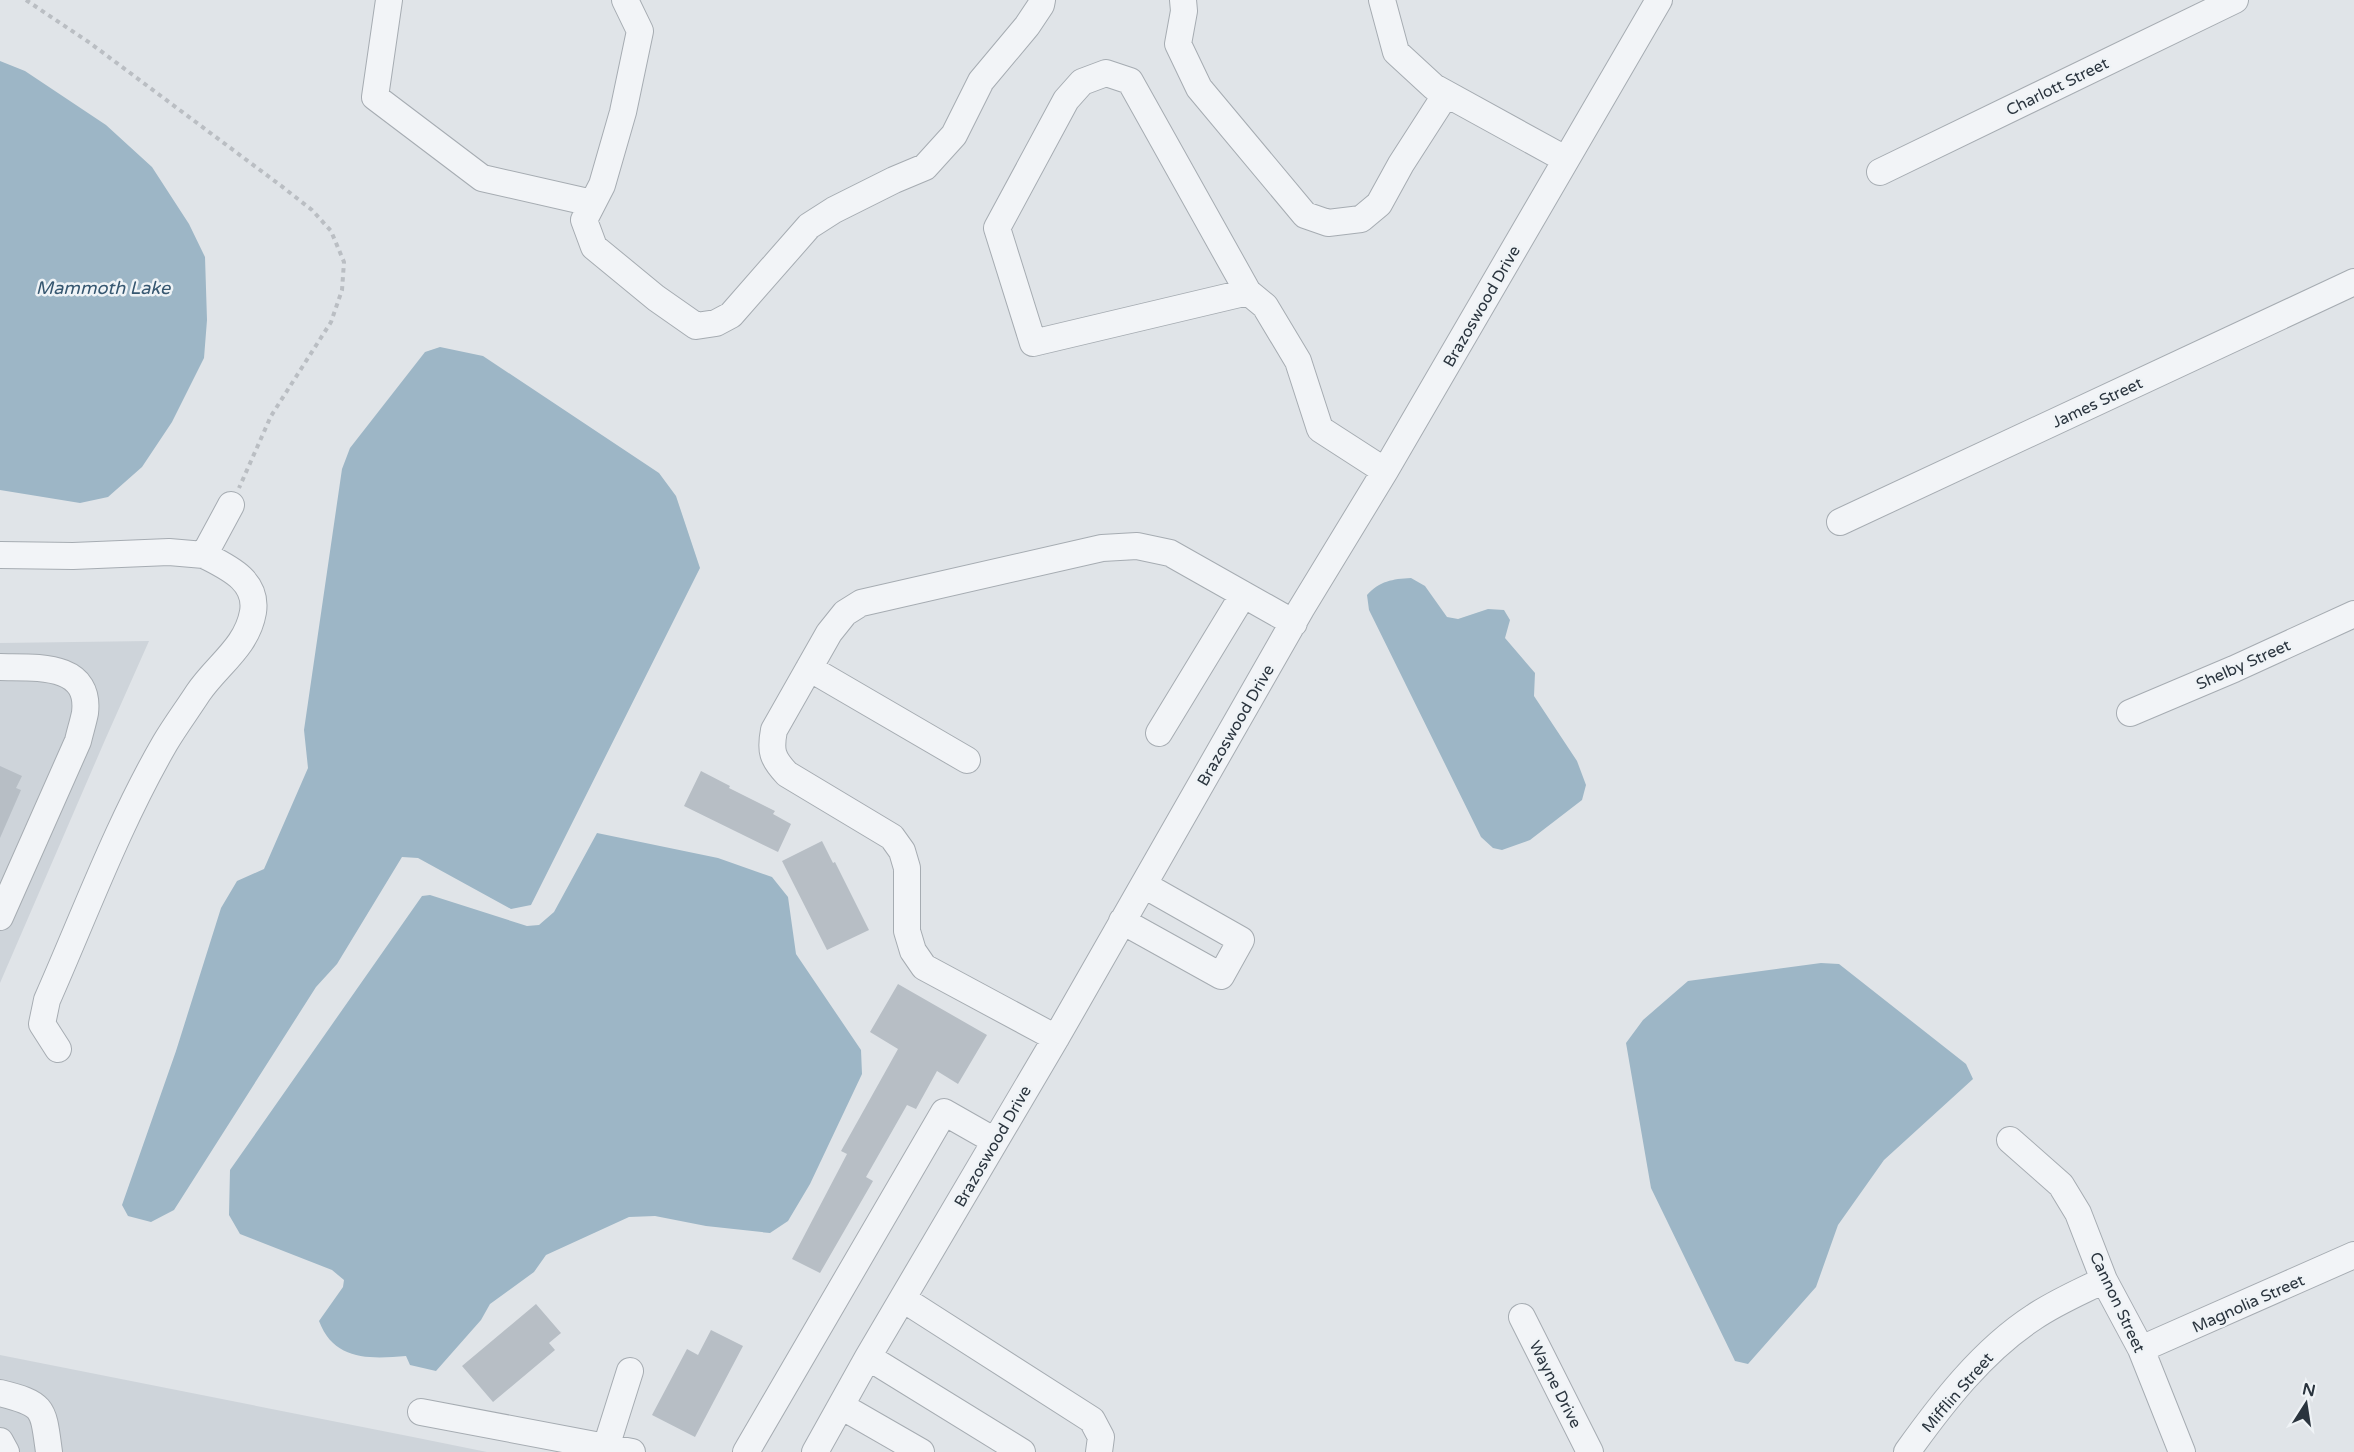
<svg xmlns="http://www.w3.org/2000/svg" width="2354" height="1452" font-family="'Varela Round',sans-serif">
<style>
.built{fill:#ced4da}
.water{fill:#9db6c6}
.building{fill:#b7bec5}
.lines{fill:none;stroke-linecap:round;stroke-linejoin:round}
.minor-casing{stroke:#a6acb2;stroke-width:28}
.path{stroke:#babec3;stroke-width:4;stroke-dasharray:4.5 4.5;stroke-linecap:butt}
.minor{stroke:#f2f4f7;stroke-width:26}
.labels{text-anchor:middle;stroke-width:5;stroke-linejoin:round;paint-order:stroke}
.street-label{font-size:16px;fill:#2a343e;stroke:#eff3f6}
.water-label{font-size:18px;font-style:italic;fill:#365770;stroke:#eff3f6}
</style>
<rect width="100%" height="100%" fill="#e0e4e8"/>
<path class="built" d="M 149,641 L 105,740 L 0,983 L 0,643 Z
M 0,1355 L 413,1437 L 487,1452 L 0,1452 Z"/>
<path class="water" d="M 0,61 L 25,71 L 106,125 L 152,167 L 189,224 L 205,257 L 207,320 L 204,358 L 172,422 L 142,467 L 108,497 L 80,503 L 0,490 Z
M 440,347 L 483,356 L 659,473 L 676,496 L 700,568 L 531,905 L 511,909 L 418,858 L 402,857 L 337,964 L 316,987 L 174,1210 L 151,1222 L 128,1216 L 122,1205 L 176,1051 L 221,908 L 237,881 L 264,869 L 308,768 L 304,730 L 342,469 L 350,448 L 425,352 Z
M 1411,578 L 1425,586 L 1447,617 L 1458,619 L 1488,609 L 1504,610 L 1510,620 L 1505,638 L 1535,673 L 1534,696 L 1577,761 L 1586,785 L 1582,800 L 1530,840 L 1502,850 L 1493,848 L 1481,837 L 1369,610 L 1367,595 C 1380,581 1392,579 1411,578 Z
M 597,833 L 718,858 L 772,877 L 788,897 L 796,954 L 861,1050 L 862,1074 L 810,1184 L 788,1221 L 770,1233 L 706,1226 L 655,1216 L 629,1217 L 546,1255 L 534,1272 L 490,1304 L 481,1320 L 436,1371 L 410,1365 L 406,1356 C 370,1359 334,1361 319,1321 L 343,1287 L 344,1280 L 332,1270 L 240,1234 L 229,1215 L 230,1170 L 422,896 L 430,895 L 527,926 L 539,925 L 554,912 Z
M 1821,963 L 1839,964 L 1966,1064 L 1973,1079 L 1884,1160 L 1838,1225 L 1816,1287 L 1748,1364 L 1735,1361 L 1651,1188 L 1626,1043 L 1643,1020 L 1688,981 Z"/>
<path class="building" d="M 0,766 L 22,776 L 16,788 L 21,790 L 0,838 Z
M 701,771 L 730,786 L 729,788 L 775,811 L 773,814 L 791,824 L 778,852 L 684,806 Z
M 822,841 L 833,863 L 835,862 L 869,930 L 827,950 L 782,861 Z
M 898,984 L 987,1035 L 958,1084 L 937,1071 L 916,1109 L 907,1105 L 866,1177 L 873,1181 L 820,1273 L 792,1259 L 847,1154 L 841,1151 L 898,1049 L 870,1032 Z
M 536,1304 L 561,1333 L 549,1343 L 555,1350 L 493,1402 L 462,1366 Z
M 711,1330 L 743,1346 L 695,1437 L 652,1415 L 687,1349 L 698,1355 Z"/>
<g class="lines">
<g class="minor-casing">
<path id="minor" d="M 389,0 L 375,97 L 482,178 L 592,203
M 625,0 L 640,31 L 623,112 L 602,185 L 584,220 L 594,247 L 656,298 L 696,326 L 716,323 L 731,315 L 809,226 L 834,210 L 894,180 L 925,167 L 954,135 L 981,81 L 1027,26 L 1041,5 L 1042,0
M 1183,0 L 1184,11 L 1178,44 L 1199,88 L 1305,215 L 1328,223 L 1361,219 L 1379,204 L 1401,164 L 1446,94
M 1382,0 L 1396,52 L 1434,87 L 1565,159
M 1880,172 L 2235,0
M 1248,292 L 1130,81 L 1106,73 L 1082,82 L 1066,100 L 997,228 L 1033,343 L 1248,292 L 1265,306 L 1298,361 L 1320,429 L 1385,471
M 1840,522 L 2354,282
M 0,555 L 73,556 L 169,552 L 204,555 L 231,505
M 0,667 C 34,668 91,662 85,713 C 83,723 80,732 78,741 L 0,917
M 809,668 L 967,760
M 2130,713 L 2234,669 L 2354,614
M 1159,733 L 1243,595
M 1122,921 L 1221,976 L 1241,940 L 1144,885
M 1056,1038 L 924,967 L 913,951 L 907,931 L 907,868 L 902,851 L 892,837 L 787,774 C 772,758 770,751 774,730 L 829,633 L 845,613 L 861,603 L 1102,548 L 1137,546 L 1170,553 L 1294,623
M 58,1049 L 42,1024 L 47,1000 C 85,914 118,824 165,743 C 175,726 187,710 198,693 C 217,665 247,647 253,612 C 258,580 227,567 204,555
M 2010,1140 L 2061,1185 L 2078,1213 L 2104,1280 L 2141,1349 L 2182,1452
M 903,1299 L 1092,1420 L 1101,1437 L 1099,1452
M 1522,1317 L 1590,1452
M 2141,1349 L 2354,1255
M 868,1357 L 1022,1452
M 0,1393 C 45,1404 43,1408 49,1452
M 841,1406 L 921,1452
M 421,1412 L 632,1452
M 0,1441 L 6,1452
M 606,1447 L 630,1371
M 746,1452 L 944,1112 L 995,1141
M 815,1452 L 868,1357 L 1056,1038 L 1301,609 L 1385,471 L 1659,0
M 1907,1452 C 1942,1403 1983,1350 2034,1317 C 2056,1302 2080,1292 2104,1280"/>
</g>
<path class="path" d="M 26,0 L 90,43 L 280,185 L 312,210 L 331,231 L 344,262 L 342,290 L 331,322 L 271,416 L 239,488"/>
<use href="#minor" class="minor"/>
</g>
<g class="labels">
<g class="street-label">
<text transform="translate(2057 86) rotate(-26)" y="6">Charlott Street</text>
<text transform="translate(1481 306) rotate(-60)" y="6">Brazoswood Drive</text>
<text transform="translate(2097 402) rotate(-25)" y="6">James Street</text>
<text transform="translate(2243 664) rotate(-24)" y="6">Shelby Street</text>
<text transform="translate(1235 725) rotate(-60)" y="6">Brazoswood Drive</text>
<text transform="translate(992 1146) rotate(-60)" y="6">Brazoswood Drive</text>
<text transform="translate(2118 1302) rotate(65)" y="6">Cannon Street</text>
<text transform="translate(2248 1303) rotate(-24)" y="6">Magnolia Street</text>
<text transform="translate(1556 1384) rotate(63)" y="6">Wayne Drive</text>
<text transform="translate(1957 1392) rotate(-49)" y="6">Mifflin Street</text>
</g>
<g class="water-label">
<text x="103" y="294">Mammoth Lake</text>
</g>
</g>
<g transform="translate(2306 1404) rotate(12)" stroke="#eff3f6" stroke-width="4.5" paint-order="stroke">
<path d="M0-4.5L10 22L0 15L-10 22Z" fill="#2a343e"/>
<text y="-9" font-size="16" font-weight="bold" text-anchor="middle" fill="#2a343e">N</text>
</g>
</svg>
